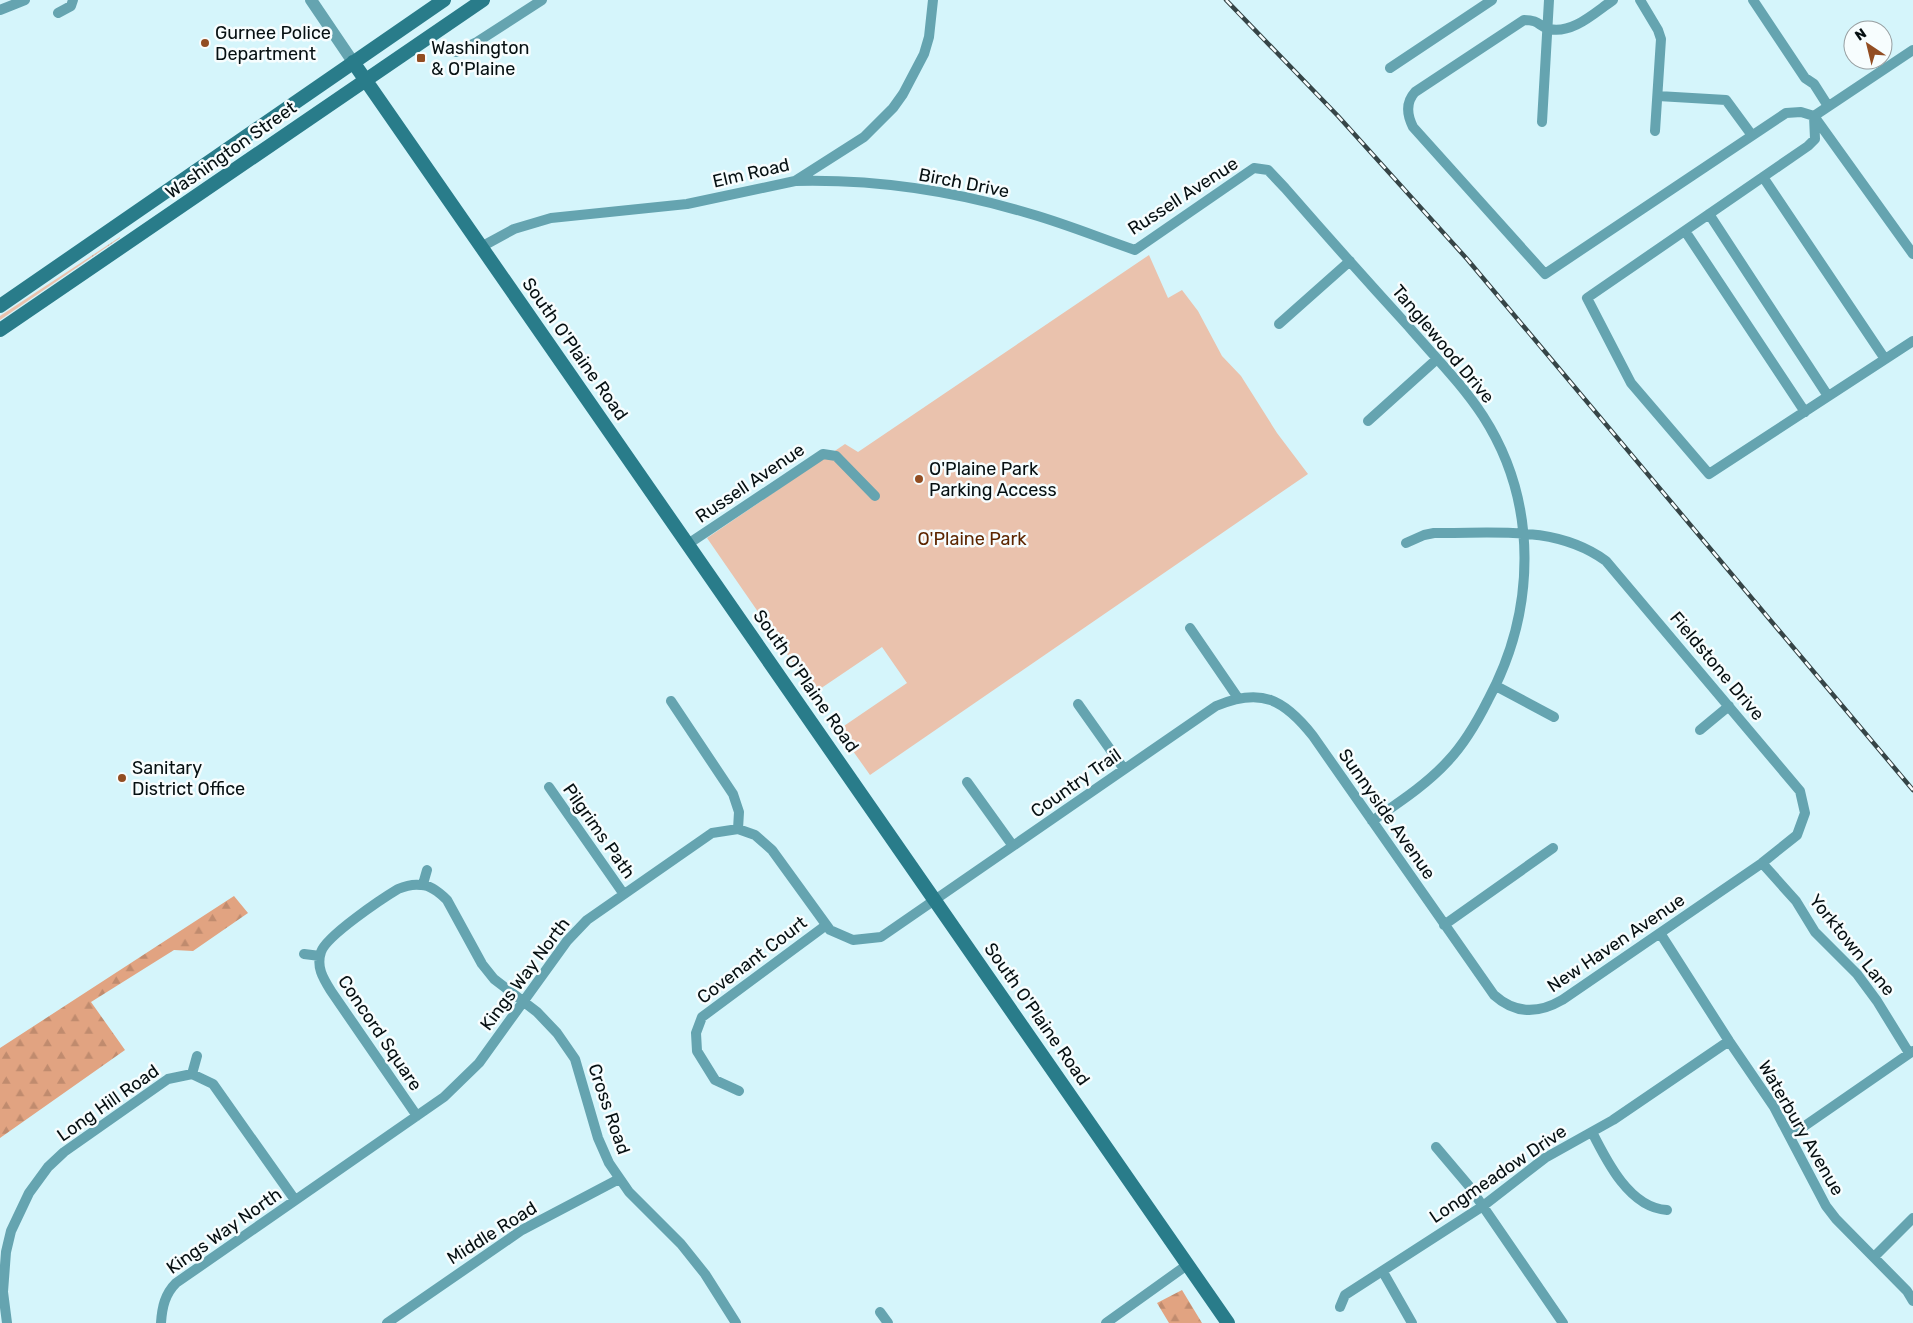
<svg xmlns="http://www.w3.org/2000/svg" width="1913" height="1323" font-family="Rubik,sans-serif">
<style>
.grass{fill:url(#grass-tufts)}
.forest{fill:url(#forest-firs)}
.green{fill:#eac2ad}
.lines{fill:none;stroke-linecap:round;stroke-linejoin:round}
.minor{stroke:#65a4b0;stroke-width:10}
.tertiary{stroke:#65a4b0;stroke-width:12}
.secondary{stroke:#297c8a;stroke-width:14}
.rail-casing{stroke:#364547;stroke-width:4.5}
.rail{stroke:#f7fdfe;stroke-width:2.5;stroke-dasharray:8;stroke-linecap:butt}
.poi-dot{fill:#924d22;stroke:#f7fdfe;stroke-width:2}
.labels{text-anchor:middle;stroke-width:5;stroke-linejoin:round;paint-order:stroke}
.poi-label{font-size:18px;fill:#061012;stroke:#f7fdfe;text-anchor:start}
.street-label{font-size:18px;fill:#061012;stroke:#f7fdfe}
.park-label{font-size:18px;fill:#5d2600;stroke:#f7fdfe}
</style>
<defs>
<pattern id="grass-tufts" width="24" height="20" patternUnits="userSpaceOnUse" patternTransform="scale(1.25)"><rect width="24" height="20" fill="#eac2ad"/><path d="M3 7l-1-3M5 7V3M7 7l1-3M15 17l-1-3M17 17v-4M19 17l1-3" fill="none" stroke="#c7a694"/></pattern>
<pattern id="forest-firs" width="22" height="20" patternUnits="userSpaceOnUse" patternTransform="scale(1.25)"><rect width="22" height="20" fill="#e1a381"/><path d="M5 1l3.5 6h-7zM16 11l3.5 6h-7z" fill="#c08b6e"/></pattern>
</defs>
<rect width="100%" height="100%" fill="#d5f5fb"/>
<path class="grass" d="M 120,237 L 120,238 L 0,320 L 0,316 Z"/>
<path class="forest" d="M 234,896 L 248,913 L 193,951 L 174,950 L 91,1002 L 125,1050 L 0,1138 L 0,1048 Z
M 1182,1290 L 1202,1323 L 1169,1323 L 1157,1303 Z"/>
<path class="green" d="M 1149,255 L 1168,298 L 1182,290 L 1198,311 L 1222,356 L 1241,376 L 1277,433 L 1308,474 L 870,775 L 838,730 L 907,683 L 882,647 L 814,693 L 707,538 L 845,444 L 858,452 Z"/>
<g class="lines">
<path class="minor" d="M 1613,0 C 1594,13 1573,34 1549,29 C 1538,26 1540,20 1524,20 L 1415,92 C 1405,103 1407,115 1413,127 L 1545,274 L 1786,113 L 1801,112 L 1814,116
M 1640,0 L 1658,30 L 1661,39 L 1655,131
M 1753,0 L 1805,78 L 1814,84 L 1828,106
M 0,10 L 25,0
M 58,13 L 71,6 L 73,0
M 456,52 L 477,42 L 542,0
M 1390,68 L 1492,0
M 1658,96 L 1726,100 L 1751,134
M 1814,116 L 1815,139 L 1808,146 L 1587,298 L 1631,383 L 1709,474 L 1913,341
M 1814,116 L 1913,50
M 1816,119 L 1913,254
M 1542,122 L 1549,0
M 1763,177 L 1885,359
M 795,181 C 874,179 955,191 1031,214 C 1066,224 1100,238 1135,250 L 1254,168 L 1268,170 L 1285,188 C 1326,235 1367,281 1409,327 C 1434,356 1462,384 1483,416 C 1539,503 1536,611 1488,700 C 1477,722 1465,743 1448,761 C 1426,785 1398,803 1372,821
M 1709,214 L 1828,396
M 1685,231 L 1805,412
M 481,247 L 514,229 L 551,218 L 687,204 L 795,181 L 864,137 L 893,108 L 903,94 L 924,54 L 929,37 L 933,0
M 1279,324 L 1350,261
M 1368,421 L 1437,359
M 688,544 L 823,454 L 836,456 L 875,496
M 1190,628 L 1238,698
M 1496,686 L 1554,717
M 671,701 L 733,794 L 739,812 L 738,829
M 1078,704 L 1124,769
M 1700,730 L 1729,706
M 967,782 L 1013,846
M 549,787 L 623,893
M 1762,863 L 1796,901 L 1815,932 L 1857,974 L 1877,1001 L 1909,1053
M 423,884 L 427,870
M 1444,925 L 1553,848
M 1660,933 L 1729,1041 L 1774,1107 L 1826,1206 L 1836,1219 L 1907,1291 L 1913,1301
M 304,954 L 320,956
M 192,1074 L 197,1056
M 739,1091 L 715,1080 L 697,1051 L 696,1033 L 702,1017 L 825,926
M 417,1116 L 331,991 C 323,978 316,967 321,952 C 326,936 383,898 398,889 C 405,886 414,884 421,885 C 430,885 441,894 447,900 L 482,964 L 494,979 L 537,1012 L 557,1033 L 575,1059 L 598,1138 L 609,1163 L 629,1192 L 681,1244 L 705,1274 L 736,1323
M 1592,1132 C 1607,1162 1630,1208 1667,1210
M 1790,1134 L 1806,1125 L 1913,1051
M 1436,1147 L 1469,1186 L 1563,1323
M 1874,1257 L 1913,1218
M 1383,1272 L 1412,1323
M 1340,1307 L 1345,1295 L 1483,1206 L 1545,1158 L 1613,1120 L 1729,1041
M 880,1312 L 888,1323
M 7,1323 L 3,1292 L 6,1252 L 11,1231 L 29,1193 L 48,1167 L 64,1152 L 168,1079 L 192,1074 L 213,1084 L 295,1200
M 161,1323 C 162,1307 165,1294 176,1283 L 444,1097 L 479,1063 L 567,941 L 587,920 L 712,833 L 738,829 L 755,835 L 772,850 L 830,930 L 853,940 L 881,937 L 1216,706 C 1261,687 1284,699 1313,736 L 1494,995 C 1515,1014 1538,1014 1562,1000 L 1762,863 L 1797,835 L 1805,813 L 1800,791 L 1606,561 C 1555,524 1494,534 1434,533 L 1424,535 L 1406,543
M 387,1323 L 522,1230 L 619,1179
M 1106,1323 L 1187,1265"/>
<path class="tertiary" d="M 311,0 L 353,62"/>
<path class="secondary" d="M 353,62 L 1228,1323
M 0,306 L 444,0
M 0,330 L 483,0"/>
<g class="rail-casing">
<path id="rail" d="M 1226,0 L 1338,116 L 1467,259 L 1913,790"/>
</g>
<use href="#rail" class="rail"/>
</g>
<g class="poi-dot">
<circle cx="205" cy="43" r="5"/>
<rect x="416" y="53" width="10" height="10" rx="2.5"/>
<circle cx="919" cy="479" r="5"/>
<circle cx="122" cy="778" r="5"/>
</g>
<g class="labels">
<g class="poi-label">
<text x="215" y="39">Gurnee Police<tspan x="215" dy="21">Department</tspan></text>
<text x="431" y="54">Washington<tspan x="431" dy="21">&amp; O'Plaine</tspan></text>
<text x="929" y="475">O'Plaine Park<tspan x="929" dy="21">Parking Access</tspan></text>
<text x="132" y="774">Sanitary<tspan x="132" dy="21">District Office</tspan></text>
</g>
<g class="street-label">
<text transform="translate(231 150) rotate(-35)" y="6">Washington Street</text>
<text transform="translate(751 173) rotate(-13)" y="6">Elm Road</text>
<text transform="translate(964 183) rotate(11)" y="6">Birch Drive</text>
<text transform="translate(1183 196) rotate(-33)" y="6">Russell Avenue</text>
<text transform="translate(1443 344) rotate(50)" y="6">Tanglewood Drive</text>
<text transform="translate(575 349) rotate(55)" y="6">South O'Plaine Road</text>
<text transform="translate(750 483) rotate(-34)" y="6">Russell Avenue</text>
<text transform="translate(1717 666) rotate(50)" y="6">Fieldstone Drive</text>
<text transform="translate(806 681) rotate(55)" y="6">South O'Plaine Road</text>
<text transform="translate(1076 783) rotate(-35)" y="6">Country Trail</text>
<text transform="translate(1387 814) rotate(55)" y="6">Sunnyside Avenue</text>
<text transform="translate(599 831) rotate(55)" y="6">Pilgrims Path</text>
<text transform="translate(1616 943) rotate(-34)" y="6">New Haven Avenue</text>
<text transform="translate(1852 945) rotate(51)" y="6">Yorktown Lane</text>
<text transform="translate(752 960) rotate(-37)" y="6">Covenant Court</text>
<text transform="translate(525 974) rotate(-53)" y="6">Kings Way North</text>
<text transform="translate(1037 1014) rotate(55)" y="6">South O'Plaine Road</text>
<text transform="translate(380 1033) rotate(56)" y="6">Concord Square</text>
<text transform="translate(108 1103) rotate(-35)" y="6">Long Hill Road</text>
<text transform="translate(609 1109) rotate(71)" y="6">Cross Road</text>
<text transform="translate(1801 1128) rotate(60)" y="6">Waterbury Avenue</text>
<text transform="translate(1498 1174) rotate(-34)" y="6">Longmeadow Drive</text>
<text transform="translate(224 1231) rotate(-35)" y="6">Kings Way North</text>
<text transform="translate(492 1233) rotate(-32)" y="6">Middle Road</text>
</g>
<g class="park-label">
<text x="972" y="545">O'Plaine Park</text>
</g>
</g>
<g transform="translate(1868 45) rotate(325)"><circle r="24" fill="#f7fdfe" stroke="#979ea0"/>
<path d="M0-4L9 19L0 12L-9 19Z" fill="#924d22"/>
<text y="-8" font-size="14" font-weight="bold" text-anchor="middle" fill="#061012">N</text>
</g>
</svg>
